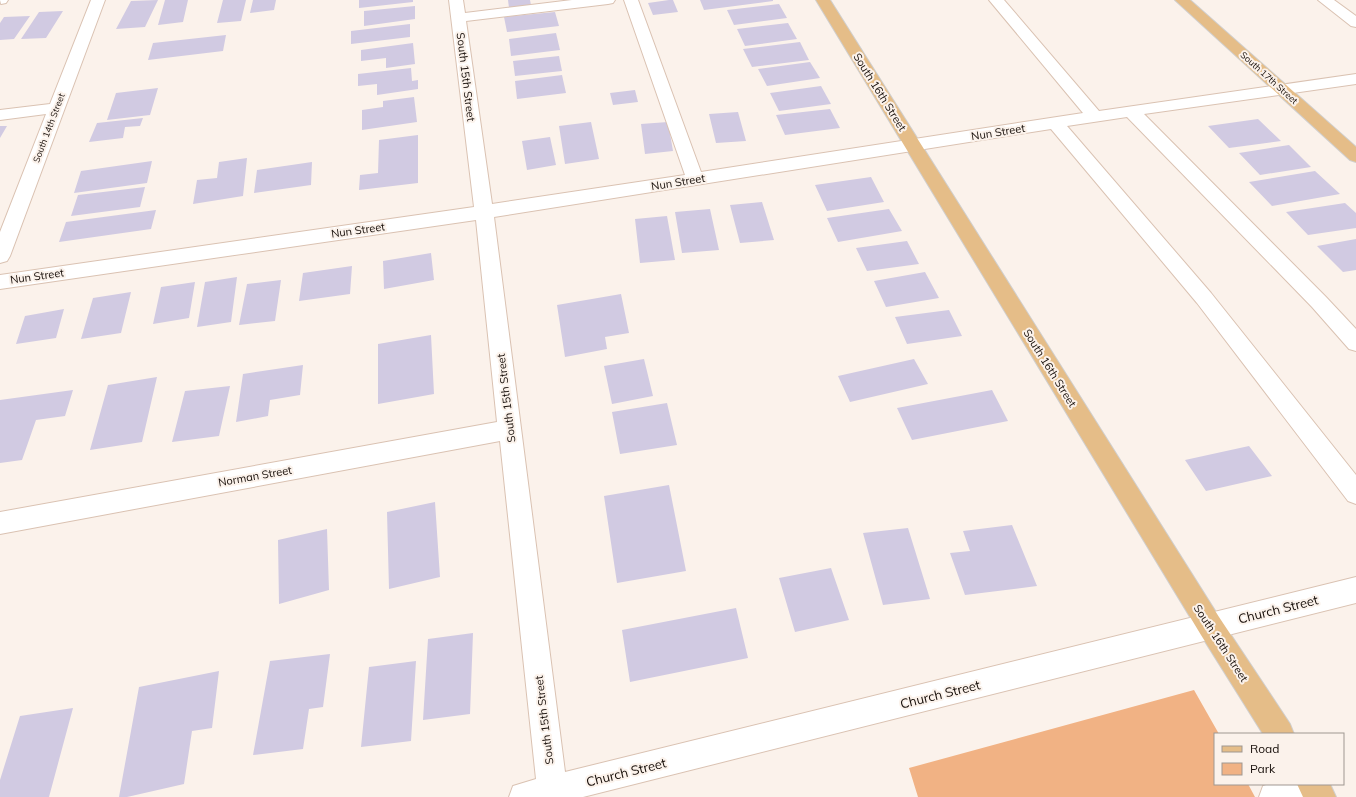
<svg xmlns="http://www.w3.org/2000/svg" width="1356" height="797" font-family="Mulish,sans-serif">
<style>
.green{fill:#f1b284}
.building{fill:#d1cae2}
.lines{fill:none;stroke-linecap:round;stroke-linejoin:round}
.minor-casing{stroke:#dac2b2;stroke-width:2}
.major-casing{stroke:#d0cfce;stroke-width:2}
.minor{fill:#fff;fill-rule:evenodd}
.major{fill:#e5bd88;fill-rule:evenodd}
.labels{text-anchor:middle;stroke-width:4;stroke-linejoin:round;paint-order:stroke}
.far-street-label{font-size:9px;fill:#160e09;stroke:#fbf2eb}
.street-label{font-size:11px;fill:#160e09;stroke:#fbf2eb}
.near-street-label{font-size:13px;fill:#160e09;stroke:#fbf2eb}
</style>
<rect width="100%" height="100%" fill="#fbf2eb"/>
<path class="green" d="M 1194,690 L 1219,734 L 1215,734 L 1215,784 L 1248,784 L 1255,797 L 918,797 L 909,768 Z"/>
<path class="building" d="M 158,0 L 145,27 L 116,29 L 131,1 Z
M 165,0 L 188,0 L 183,22 L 158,25 Z
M 223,0 L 246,0 L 241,21 L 217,23 Z
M 253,0 L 276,0 L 274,10 L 250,13 Z
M 359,0 L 413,0 L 413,2 L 359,8 Z
M 508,0 L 530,0 L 531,5 L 509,8 Z
M 669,0 L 673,0 L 678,12 L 653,15 L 648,3 Z
M 700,0 L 773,0 L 773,1 L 704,10 Z
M 779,4 L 787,18 L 734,25 L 727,10 Z
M 415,6 L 415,19 L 364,26 L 364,11 Z
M 63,11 L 46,38 L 21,39 L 39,12 Z
M 555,12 L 559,26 L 507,32 L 504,17 Z
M 30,16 L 14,39 L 0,40 L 0,23 L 4,17 Z
M 788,23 L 797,39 L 745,46 L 737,29 Z
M 410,24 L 410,37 L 351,44 L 351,31 Z
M 556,33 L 560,50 L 511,56 L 509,39 Z
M 226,35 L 223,51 L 148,60 L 153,43 Z
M 800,42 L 809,60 L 752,67 L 743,49 Z
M 413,43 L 415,64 L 386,68 L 386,58 L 361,61 L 361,50 Z
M 559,56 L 562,71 L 515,76 L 513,61 Z
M 810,62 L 820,78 L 767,86 L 758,69 Z
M 411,68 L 412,81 L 418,80 L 418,89 L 377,95 L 377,84 L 358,86 L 358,74 Z
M 562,75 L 566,93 L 517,99 L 515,81 Z
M 821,86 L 831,104 L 779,111 L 770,93 Z
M 158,88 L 150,115 L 107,120 L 116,93 Z
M 635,90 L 638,102 L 613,105 L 610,93 Z
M 414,97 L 417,122 L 362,130 L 362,110 L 383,107 L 383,101 Z
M 830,109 L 840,128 L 785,135 L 776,115 Z
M 738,112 L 746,141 L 716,143 L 709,114 Z
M 143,118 L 140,126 L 125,127 L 123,138 L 89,142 L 97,123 Z
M 1258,119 L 1281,141 L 1229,148 L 1208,126 Z
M 591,122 L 599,159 L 565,164 L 559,126 Z
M 668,122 L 673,151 L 645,154 L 641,124 Z
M 0,126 L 7,126 L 0,138 Z
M 418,135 L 418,183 L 359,190 L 360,175 L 378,173 L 379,140 Z
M 550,137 L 556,165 L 527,170 L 522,141 Z
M 1289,145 L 1311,167 L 1260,175 L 1239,153 Z
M 247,158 L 243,196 L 193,204 L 197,180 L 217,178 L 219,162 Z
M 152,161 L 147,183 L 74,193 L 81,171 Z
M 312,162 L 311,185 L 254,193 L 257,170 Z
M 1315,171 L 1340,194 L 1272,206 L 1249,182 Z
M 871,177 L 884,202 L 827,211 L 815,185 Z
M 145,187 L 140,207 L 71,216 L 78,195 Z
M 762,202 L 774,240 L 740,243 L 730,205 Z
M 1345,203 L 1356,213 L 1356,228 L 1308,235 L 1286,212 Z
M 710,209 L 719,250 L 682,253 L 675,212 Z
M 889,209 L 902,231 L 838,242 L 827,218 Z
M 156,210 L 151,229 L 59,242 L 66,222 Z
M 667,216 L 675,260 L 640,263 L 635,219 Z
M 1356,239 L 1356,270 L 1343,272 L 1317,246 Z
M 907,241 L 919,264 L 867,271 L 856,248 Z
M 431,253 L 434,280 L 384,289 L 383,261 Z
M 352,266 L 350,294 L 299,301 L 303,273 Z
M 925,272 L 939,298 L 886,307 L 874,281 Z
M 237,277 L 231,322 L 197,327 L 205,282 Z
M 281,280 L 275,321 L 239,325 L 247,284 Z
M 195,282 L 189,318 L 153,324 L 161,287 Z
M 131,292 L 121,333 L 81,339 L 93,298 Z
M 621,294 L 629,333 L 605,337 L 607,349 L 565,357 L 557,305 Z
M 64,309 L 56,338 L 16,344 L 25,316 Z
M 949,310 L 962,336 L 907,344 L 895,317 Z
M 431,335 L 434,394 L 378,404 L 378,344 Z
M 644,359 L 653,396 L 612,404 L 604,366 Z
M 914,359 L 928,384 L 850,402 L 838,376 Z
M 303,365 L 300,395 L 270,400 L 268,416 L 236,422 L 243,374 Z
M 157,377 L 142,442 L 90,450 L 108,385 Z
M 230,386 L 219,436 L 172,442 L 185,391 Z
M 73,390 L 65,416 L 36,420 L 22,460 L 0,463 L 0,400 Z
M 992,390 L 1008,421 L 912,440 L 897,408 Z
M 667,403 L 677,445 L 620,454 L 612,412 Z
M 1249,446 L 1272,476 L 1206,491 L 1185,460 Z
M 669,485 L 686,571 L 617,583 L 604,496 Z
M 435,502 L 440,577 L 389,589 L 387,512 Z
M 1012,525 L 1037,586 L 965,595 L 950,553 L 970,551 L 963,531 Z
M 908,528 L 930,599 L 883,605 L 863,533 Z
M 327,529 L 329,590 L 279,604 L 278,540 Z
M 831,568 L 849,620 L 795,632 L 779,578 Z
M 736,608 L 748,658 L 630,682 L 622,630 Z
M 473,633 L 470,714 L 423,720 L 428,639 Z
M 330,654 L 323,707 L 309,709 L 303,749 L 253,755 L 270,661 Z
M 416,661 L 411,741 L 361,747 L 369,667 Z
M 219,671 L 212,728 L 192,731 L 184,784 L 127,797 L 119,797 L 139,687 Z
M 73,708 L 49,797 L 0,797 L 0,780 L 20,716 Z"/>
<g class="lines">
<g class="minor-casing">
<path id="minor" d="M 0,0 L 8,0 L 6,3 L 1,4 Z
M 91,0 L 105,0 L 10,256 L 7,261 L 0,263 L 0,232 L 46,114 L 0,120 L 0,110 L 50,104 Z
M 449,0 L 463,0 L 465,13 L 572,0 L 615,0 L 613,3 L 608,4 L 466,21 L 492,204 L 685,175 L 624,0 L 638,0 L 701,172 L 1083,113 L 989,0 L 1004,0 L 1099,111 L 1356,74 L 1356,84 L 1144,114 L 1326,297 L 1356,329 L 1356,351 L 1349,349 L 1312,307 L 1127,117 L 1067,126 L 1211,293 L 1356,475 L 1356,504 L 1348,501 L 1197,303 L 1051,129 L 494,217 L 565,772 L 1356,577 L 1356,603 L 583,797 L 509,797 L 513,786 L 536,779 L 500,441 L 0,534 L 0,512 L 497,422 L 476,220 L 0,289 L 0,275 L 474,207 Z
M 1318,0 L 1334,0 L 1356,16 L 1356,27 L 1351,26 Z
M 1269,784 L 1327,784 L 1328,786 L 1322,797 L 1259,797 L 1263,786 Z"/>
</g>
<g class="major-casing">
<path id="major" d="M 816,0 L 830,0 L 1219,617 L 1290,724 L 1294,734 L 1263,734 L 1201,635 Z
M 1175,0 L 1190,0 L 1356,147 L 1356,162 L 1350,160 Z
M 1297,784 L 1330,784 L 1336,797 L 1303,797 Z"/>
</g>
<use href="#minor" class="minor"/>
<use href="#major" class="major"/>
</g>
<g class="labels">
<g class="far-street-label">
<text transform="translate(1269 78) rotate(42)" y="3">South 17th Street</text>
<text transform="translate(49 128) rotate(-69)" y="3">South 14th Street</text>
</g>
<g class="street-label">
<text transform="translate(466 77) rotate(83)" y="4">South 15th Street</text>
<text transform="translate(880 92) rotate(58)" y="4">South 16th Street</text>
<text transform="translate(998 132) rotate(-9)" y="4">Nun Street</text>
<text transform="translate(678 182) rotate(-9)" y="4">Nun Street</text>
<text transform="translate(358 230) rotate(-8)" y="4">Nun Street</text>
<text transform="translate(37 276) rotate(-8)" y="4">Nun Street</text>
<text transform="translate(1050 368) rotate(58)" y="4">South 16th Street</text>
<text transform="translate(506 398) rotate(-97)" y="4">South 15th Street</text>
<text transform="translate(255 476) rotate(-10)" y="4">Norman Street</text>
<text transform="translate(1221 643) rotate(57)" y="4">South 16th Street</text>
<text transform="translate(544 720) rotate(-97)" y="4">South 15th Street</text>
</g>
<g class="near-street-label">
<text transform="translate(1278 609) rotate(-14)" y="5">Church Street</text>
<text transform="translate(940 694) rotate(-14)" y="5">Church Street</text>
<text transform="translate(626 772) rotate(-14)" y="5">Church Street</text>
</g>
</g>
<rect x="1214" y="733" width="130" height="52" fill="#fbf2eb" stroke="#9f9791"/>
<rect x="1222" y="746" width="20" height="6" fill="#e5bd88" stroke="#9f9791"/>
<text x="1250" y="753" font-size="12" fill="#160e09">Road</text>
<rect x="1222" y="763" width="20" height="12" fill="#f1b284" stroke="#9f9791"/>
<text x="1250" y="773" font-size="12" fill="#160e09">Park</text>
</svg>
